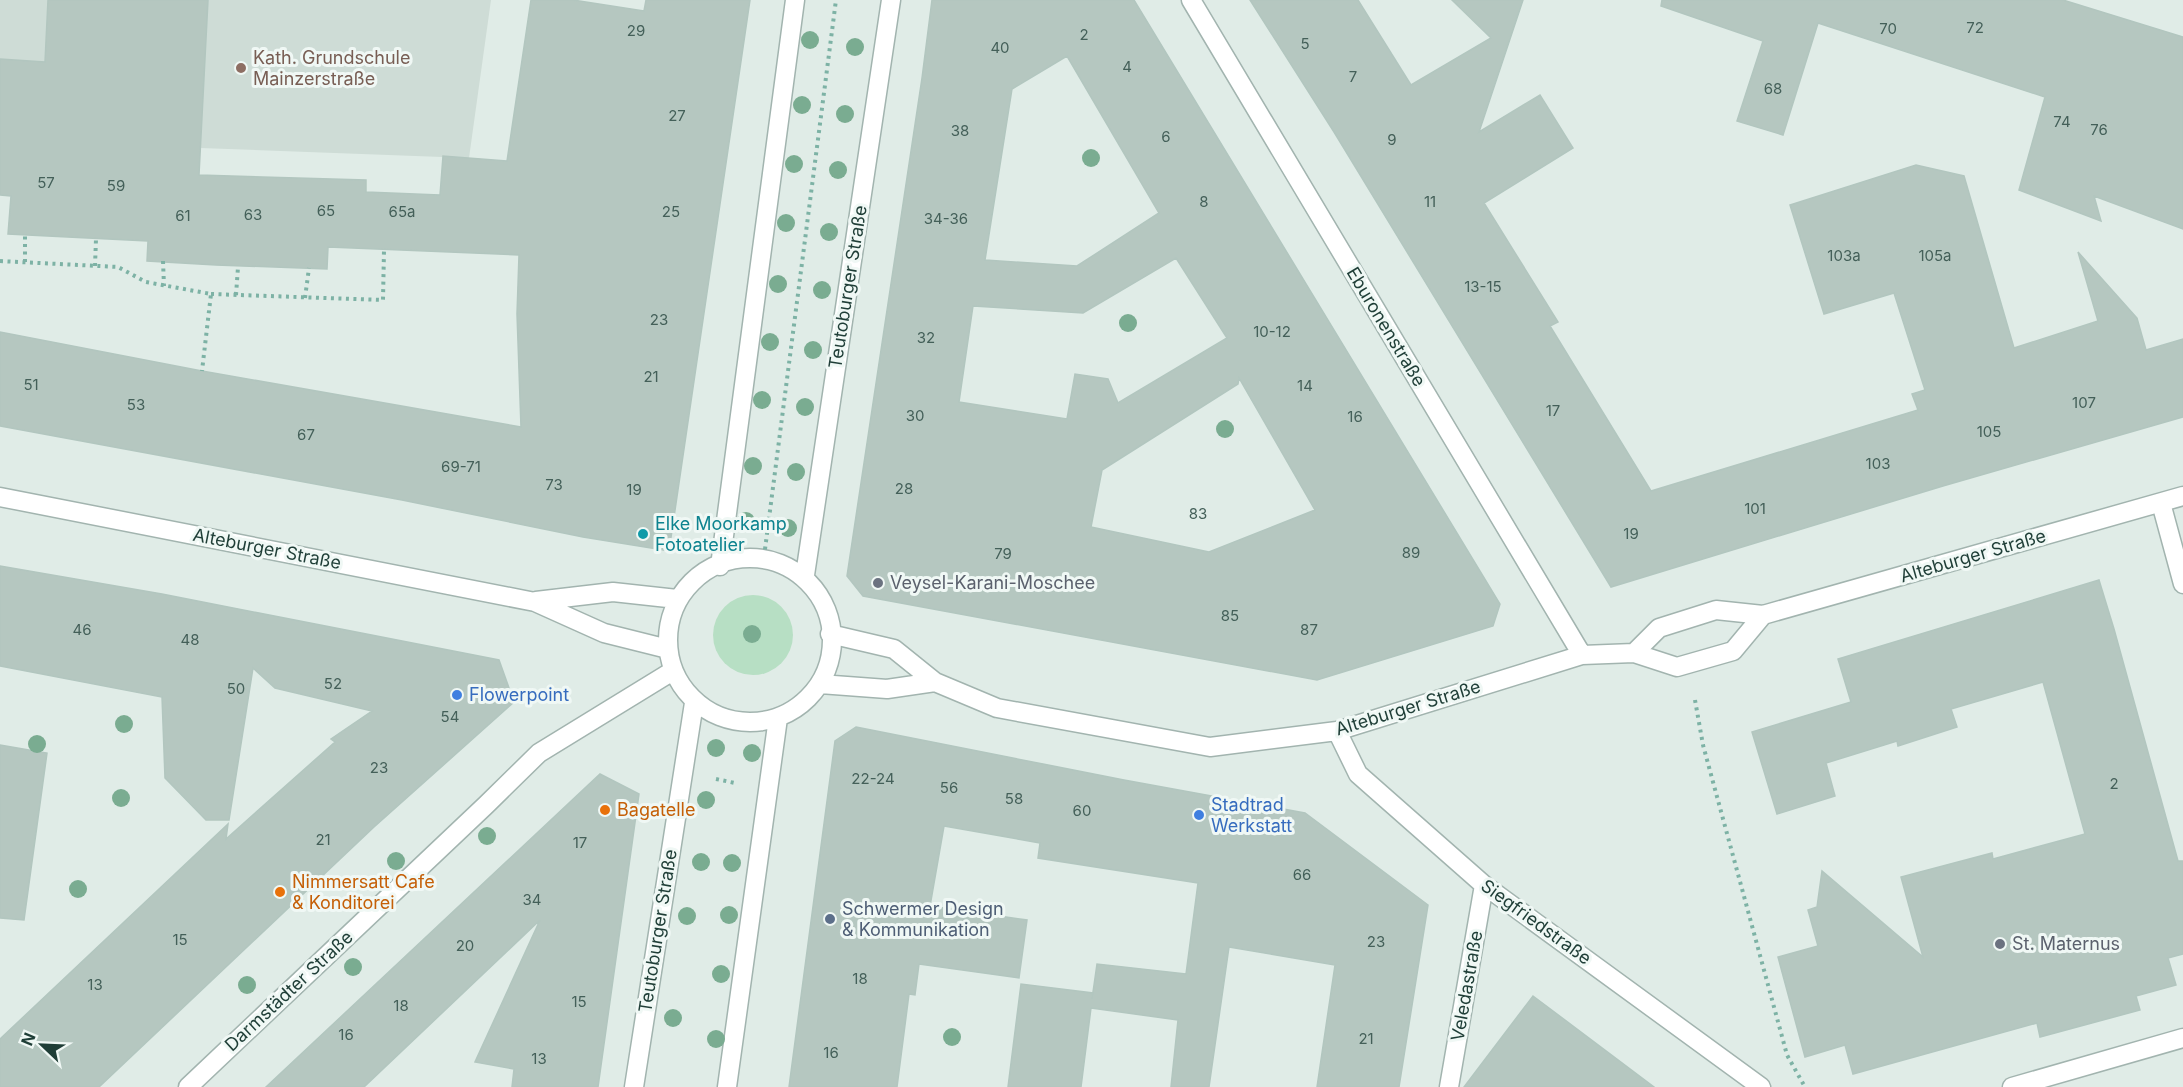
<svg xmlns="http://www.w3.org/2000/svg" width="2183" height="1087" font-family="Inter,sans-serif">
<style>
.built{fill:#cedcd6}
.green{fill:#b7dfc4}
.building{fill:#b5c7c0;stroke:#b2c6bf;stroke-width:1.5;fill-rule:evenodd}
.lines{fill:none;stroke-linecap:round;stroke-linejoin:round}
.minor-casing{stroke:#a2b4af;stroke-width:21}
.path{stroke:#7db2a5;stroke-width:4;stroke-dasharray:3 4.5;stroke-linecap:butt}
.minor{stroke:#fff;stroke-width:18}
.tree{fill:#7aac91}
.education-dot{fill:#8d6e63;stroke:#f0f8f5;stroke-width:2}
.culture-dot{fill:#0f9aa8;stroke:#f0f8f5;stroke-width:2}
.worship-dot{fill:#6b7280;stroke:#f0f8f5;stroke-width:2}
.shop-dot{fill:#3f7fe0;stroke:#f0f8f5;stroke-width:2}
.food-dot{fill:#e8710a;stroke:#f0f8f5;stroke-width:2}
.service-dot{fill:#5c6f8a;stroke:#f0f8f5;stroke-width:2}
.labels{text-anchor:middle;stroke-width:6;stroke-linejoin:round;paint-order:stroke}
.number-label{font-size:15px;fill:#446059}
.education-label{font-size:18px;fill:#785e54;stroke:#f0f8f5;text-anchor:start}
.street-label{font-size:18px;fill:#1f3e37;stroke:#f0f8f5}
.culture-label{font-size:18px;fill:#0d838f;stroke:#f0f8f5;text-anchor:start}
.worship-label{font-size:18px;fill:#5b616d;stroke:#f0f8f5;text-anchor:start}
.shop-label{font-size:18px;fill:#366cbe;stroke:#f0f8f5;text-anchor:start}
.food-label{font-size:18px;fill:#c56008;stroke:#f0f8f5;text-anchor:start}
.service-label{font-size:18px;fill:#4e5e75;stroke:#f0f8f5;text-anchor:start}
</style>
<rect width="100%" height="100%" fill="#e0ece7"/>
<path class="built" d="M 0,0 L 491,0 L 469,158 L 200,148 L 0,136 Z"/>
<path class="green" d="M713 635a40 40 0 1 1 80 0a40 40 0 1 1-80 0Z"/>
<path class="building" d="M 48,0 L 208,0 L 199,175 L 366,180 L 366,192 L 440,195 L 443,156 L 507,161 L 531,0 L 573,0 L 644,11 L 646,0 L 750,0 L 669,551 L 583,537 L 402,500 L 0,426 L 0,332 L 202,371 L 521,427 L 517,314 L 519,255 L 328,247 L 327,269 L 216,265 L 147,261 L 148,241 L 8,234 L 11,196 L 0,195 L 0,59 L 45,62 Z
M 932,0 L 1134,0 L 1500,604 L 1493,626 L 1317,680 L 863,596 L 847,576 L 922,78 ZM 1067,56 L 1159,213 L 1077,266 L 985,260 L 1012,89 ZM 1176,258 L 1227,338 L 1118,403 L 1108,379 L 1075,374 L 1067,419 L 959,402 L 973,306 L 1083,313 ZM 1239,378 L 1315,510 L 1209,552 L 1091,527 L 1102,470 L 1238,384 Z
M 1250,0 L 1358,0 L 1411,85 L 1491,38 L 1452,0 L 1523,0 L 1479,132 L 1540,95 L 1573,148 L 1484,203 L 1558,322 L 1550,326 L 1651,491 L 1918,410 L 1912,394 L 1925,390 L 1894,293 L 1824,314 L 1790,205 L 1916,165 L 1964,176 L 2014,348 L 2098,321 L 2078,252 L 2137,318 L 2146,350 L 2183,339 L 2183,417 L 1943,486 L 1611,587 L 1334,132 Z
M 1662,0 L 2063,0 L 2183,37 L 2183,229 L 2094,196 L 2101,221 L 2019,190 L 2045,97 L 1818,23 L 1783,135 L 1737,121 L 1763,41 L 1661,6 Z
M 0,566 L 162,594 L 499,660 L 514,702 L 374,827 L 99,1087 L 0,1087 L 0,1039 L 228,824 L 226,839 L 335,742 L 331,739 L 372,711 L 275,688 L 253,668 L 229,820 L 206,820 L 165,778 L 162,697 L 0,666 Z
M 2099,580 L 2114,629 L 2178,861 L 2183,861 L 2183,954 L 2168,958 L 2176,985 L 2136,996 L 2140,1010 L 2040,1037 L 2037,1023 L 1853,1074 L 1845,1045 L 1805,1057 L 1778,957 L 1818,946 L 1808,910 L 1817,907 L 1822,871 L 1923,957 L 1901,877 L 1992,853 L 1993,859 L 2085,834 L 2043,682 L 1951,709 L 1957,727 L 1898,746 L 1897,741 L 1826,763 L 1835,796 L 1777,814 L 1752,732 L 1851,702 L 1838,659 Z
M 856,727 L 1124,780 L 1305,813 L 1428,905 L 1399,1087 L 1317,1087 L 1335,965 L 1229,947 L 1209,1087 L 1171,1087 L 1178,1020 L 1091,1008 L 1081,1087 L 1008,1087 L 1021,984 L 1093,993 L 1092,999 L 1097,964 L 1186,974 L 1198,883 L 1038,858 L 1040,843 L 944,826 L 930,906 L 1027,920 L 1019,978 L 919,964 L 915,995 L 909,994 L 897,1087 L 789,1087 L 835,741 Z
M 0,745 L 47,753 L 24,920 L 0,918 Z
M 600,774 L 639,794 L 598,1087 L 512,1087 L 514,1069 L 475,1062 L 540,920 L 364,1087 L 266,1087 Z
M 1533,996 L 1654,1087 L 1464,1087 Z"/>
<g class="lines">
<g class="minor-casing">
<path id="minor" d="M 1191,0 L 1582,655
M 0,497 L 535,602 L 604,633 L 668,649
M 2161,503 L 2183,584
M668 640a82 82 0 1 1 164 0a82 82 0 1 1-164 0Z
M 720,566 L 795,0
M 805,575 L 891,0
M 536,601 L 613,592 L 677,599
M 830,634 L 894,649 L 935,682 L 997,708 L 1210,747 L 1337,731 L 1582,655 L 1634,653 L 1677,667 L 1733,651 L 1763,615
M 1634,653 L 1659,628 L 1716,610 L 1763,615 L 2183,496
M 820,684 L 887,689 L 935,682
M 1337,731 L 1358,774 L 1484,885 L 1761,1087
M 188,1087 L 486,805 L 539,753 L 671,672
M 634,1087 L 694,703
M 727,1087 L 778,718
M 1449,1087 L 1484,885
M 2012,1087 L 2183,1038"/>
</g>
<path class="path" d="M 0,261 L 118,267 L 146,282 L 211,294 L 202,371
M 163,261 L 164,286
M 25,262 L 25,235
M 95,266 L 96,239
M 211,294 L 383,300 L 384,250
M 236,295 L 238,267
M 305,298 L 309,268
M 764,557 L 836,0
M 1695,700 L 1703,745 L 1787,1055 L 1805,1087
M 716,779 L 735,783"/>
<use href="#minor" class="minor"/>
</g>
<g class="tree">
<circle cx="810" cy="40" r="9"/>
<circle cx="855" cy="47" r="9"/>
<circle cx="802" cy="105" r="9"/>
<circle cx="845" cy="114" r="9"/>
<circle cx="1091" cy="158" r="9"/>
<circle cx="794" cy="164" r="9"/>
<circle cx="838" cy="170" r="9"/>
<circle cx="786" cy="223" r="9"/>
<circle cx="829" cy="232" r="9"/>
<circle cx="778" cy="284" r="9"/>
<circle cx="822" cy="290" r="9"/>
<circle cx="1128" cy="323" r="9"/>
<circle cx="770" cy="342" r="9"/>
<circle cx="813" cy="350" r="9"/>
<circle cx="762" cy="400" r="9"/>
<circle cx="805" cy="407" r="9"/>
<circle cx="1225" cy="429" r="9"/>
<circle cx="753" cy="466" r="9"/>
<circle cx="796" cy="472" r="9"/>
<circle cx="746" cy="521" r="9"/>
<circle cx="788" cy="528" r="9"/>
<circle cx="752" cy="634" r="9"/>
<circle cx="124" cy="724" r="9"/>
<circle cx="37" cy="744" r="9"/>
<circle cx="716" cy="748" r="9"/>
<circle cx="752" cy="753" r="9"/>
<circle cx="121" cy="798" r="9"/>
<circle cx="706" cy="800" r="9"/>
<circle cx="487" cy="836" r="9"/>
<circle cx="396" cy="861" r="9"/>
<circle cx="701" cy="862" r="9"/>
<circle cx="732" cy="863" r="9"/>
<circle cx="78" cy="889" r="9"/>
<circle cx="729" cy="915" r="9"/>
<circle cx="687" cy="916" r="9"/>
<circle cx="353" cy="967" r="9"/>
<circle cx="721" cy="974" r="9"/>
<circle cx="247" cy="985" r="9"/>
<circle cx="673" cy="1018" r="9"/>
<circle cx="952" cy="1037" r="9"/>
<circle cx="716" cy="1039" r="9"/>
</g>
<circle class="education-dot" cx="241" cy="68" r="6"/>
<circle class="culture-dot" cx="643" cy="534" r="6"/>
<g class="worship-dot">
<circle cx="878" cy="583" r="6"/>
<circle cx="2000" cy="944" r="6"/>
</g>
<g class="shop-dot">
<circle cx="457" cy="695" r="6"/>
<circle cx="1199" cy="815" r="6"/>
</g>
<g class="food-dot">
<circle cx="605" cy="810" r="6"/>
<circle cx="280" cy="892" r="6"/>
</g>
<circle class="service-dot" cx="830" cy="919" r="6"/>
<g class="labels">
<g class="number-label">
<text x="1975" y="33">72</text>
<text x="1888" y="34">70</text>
<text x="636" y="36">29</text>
<text x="1084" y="40">2</text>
<text x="1305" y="49">5</text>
<text x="1000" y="53">40</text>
<text x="1127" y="72">4</text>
<text x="1353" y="82">7</text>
<text x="1773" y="94">68</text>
<text x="677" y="121">27</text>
<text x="2062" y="127">74</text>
<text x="2099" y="135">76</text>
<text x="960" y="136">38</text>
<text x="1166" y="142">6</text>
<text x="1392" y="145">9</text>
<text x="46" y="188">57</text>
<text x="116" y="191">59</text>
<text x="1204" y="207">8</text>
<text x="1430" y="207">11</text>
<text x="326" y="216">65</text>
<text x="402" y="217">65a</text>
<text x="671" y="217">25</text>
<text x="253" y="220">63</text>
<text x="183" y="221">61</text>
<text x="946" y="224">34-36</text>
<text x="1844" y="261">103a</text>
<text x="1935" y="261">105a</text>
<text x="1483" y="292">13-15</text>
<text x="659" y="325">23</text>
<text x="1272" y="337">10-12</text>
<text x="926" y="343">32</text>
<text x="651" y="382">21</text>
<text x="31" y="390">51</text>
<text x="1305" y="391">14</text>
<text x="2084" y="408">107</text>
<text x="136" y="410">53</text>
<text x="1553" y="416">17</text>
<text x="915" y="421">30</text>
<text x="1355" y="422">16</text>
<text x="1989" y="437">105</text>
<text x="306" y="440">67</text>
<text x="1878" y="469">103</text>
<text x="461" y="472">69-71</text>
<text x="554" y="490">73</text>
<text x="904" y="494">28</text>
<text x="634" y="495">19</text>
<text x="1755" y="514">101</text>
<text x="1198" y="519">83</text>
<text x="1631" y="539">19</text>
<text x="1411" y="558">89</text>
<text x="1003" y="559">79</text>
<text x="1230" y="621">85</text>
<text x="82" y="635">46</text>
<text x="1309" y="635">87</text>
<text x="190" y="645">48</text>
<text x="333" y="689">52</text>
<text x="236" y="694">50</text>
<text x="450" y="722">54</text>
<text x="379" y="773">23</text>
<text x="873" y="784">22-24</text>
<text x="2114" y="789">2</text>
<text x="949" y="793">56</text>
<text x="1014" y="804">58</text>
<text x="1082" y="816">60</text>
<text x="323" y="845">21</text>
<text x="580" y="848">17</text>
<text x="1302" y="880">66</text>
<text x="532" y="905">34</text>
<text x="180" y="945">15</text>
<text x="1376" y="947">23</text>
<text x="465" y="951">20</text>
<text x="860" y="984">18</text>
<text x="95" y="990">13</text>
<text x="579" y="1007">15</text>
<text x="401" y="1011">18</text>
<text x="346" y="1040">16</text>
<text x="1366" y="1044">21</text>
<text x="831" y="1058">16</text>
<text x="539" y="1064">13</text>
</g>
<g class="education-label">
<text x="253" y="64">Kath. Grundschule<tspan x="253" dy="21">Mainzerstraße</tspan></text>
</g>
<g class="street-label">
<text transform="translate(848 287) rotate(-81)" y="6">Teutoburger Straße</text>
<text transform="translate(1386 327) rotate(59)" y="6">Eburonenstraße</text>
<text transform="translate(267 549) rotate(11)" y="6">Alteburger Straße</text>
<text transform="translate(1973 556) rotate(-16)" y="6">Alteburger Straße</text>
<text transform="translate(1408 708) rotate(-17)" y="6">Alteburger Straße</text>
<text transform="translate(1536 922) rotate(36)" y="6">Siegfriedstraße</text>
<text transform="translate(658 931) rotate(-81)" y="6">Teutoburger Straße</text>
<text transform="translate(1467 986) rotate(-80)" y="6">Veledastraße</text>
<text transform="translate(289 991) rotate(-43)" y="6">Darmstädter Straße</text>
</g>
<g class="culture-label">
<text x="655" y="530">Elke Moorkamp<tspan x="655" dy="21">Fotoatelier</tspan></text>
</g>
<g class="worship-label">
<text x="890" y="589">Veysel-Karani-Moschee</text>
<text x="2012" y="950">St. Maternus</text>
</g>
<g class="shop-label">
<text x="469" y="701">Flowerpoint</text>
<text x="1211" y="811">Stadtrad<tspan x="1211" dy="21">Werkstatt</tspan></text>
</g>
<g class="food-label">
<text x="617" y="816">Bagatelle</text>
<text x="292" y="888">Nimmersatt Cafe<tspan x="292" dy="21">&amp; Konditorei</tspan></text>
</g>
<g class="service-label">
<text x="842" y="915">Schwermer Design<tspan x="842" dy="21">&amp; Kommunikation</tspan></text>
</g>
</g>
<g transform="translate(42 1045) rotate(293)" stroke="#f0f8f5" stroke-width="4.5" paint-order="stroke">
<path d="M0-4.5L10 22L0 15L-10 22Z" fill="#1f3e37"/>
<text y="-9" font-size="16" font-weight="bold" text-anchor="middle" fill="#1f3e37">N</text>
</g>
</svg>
